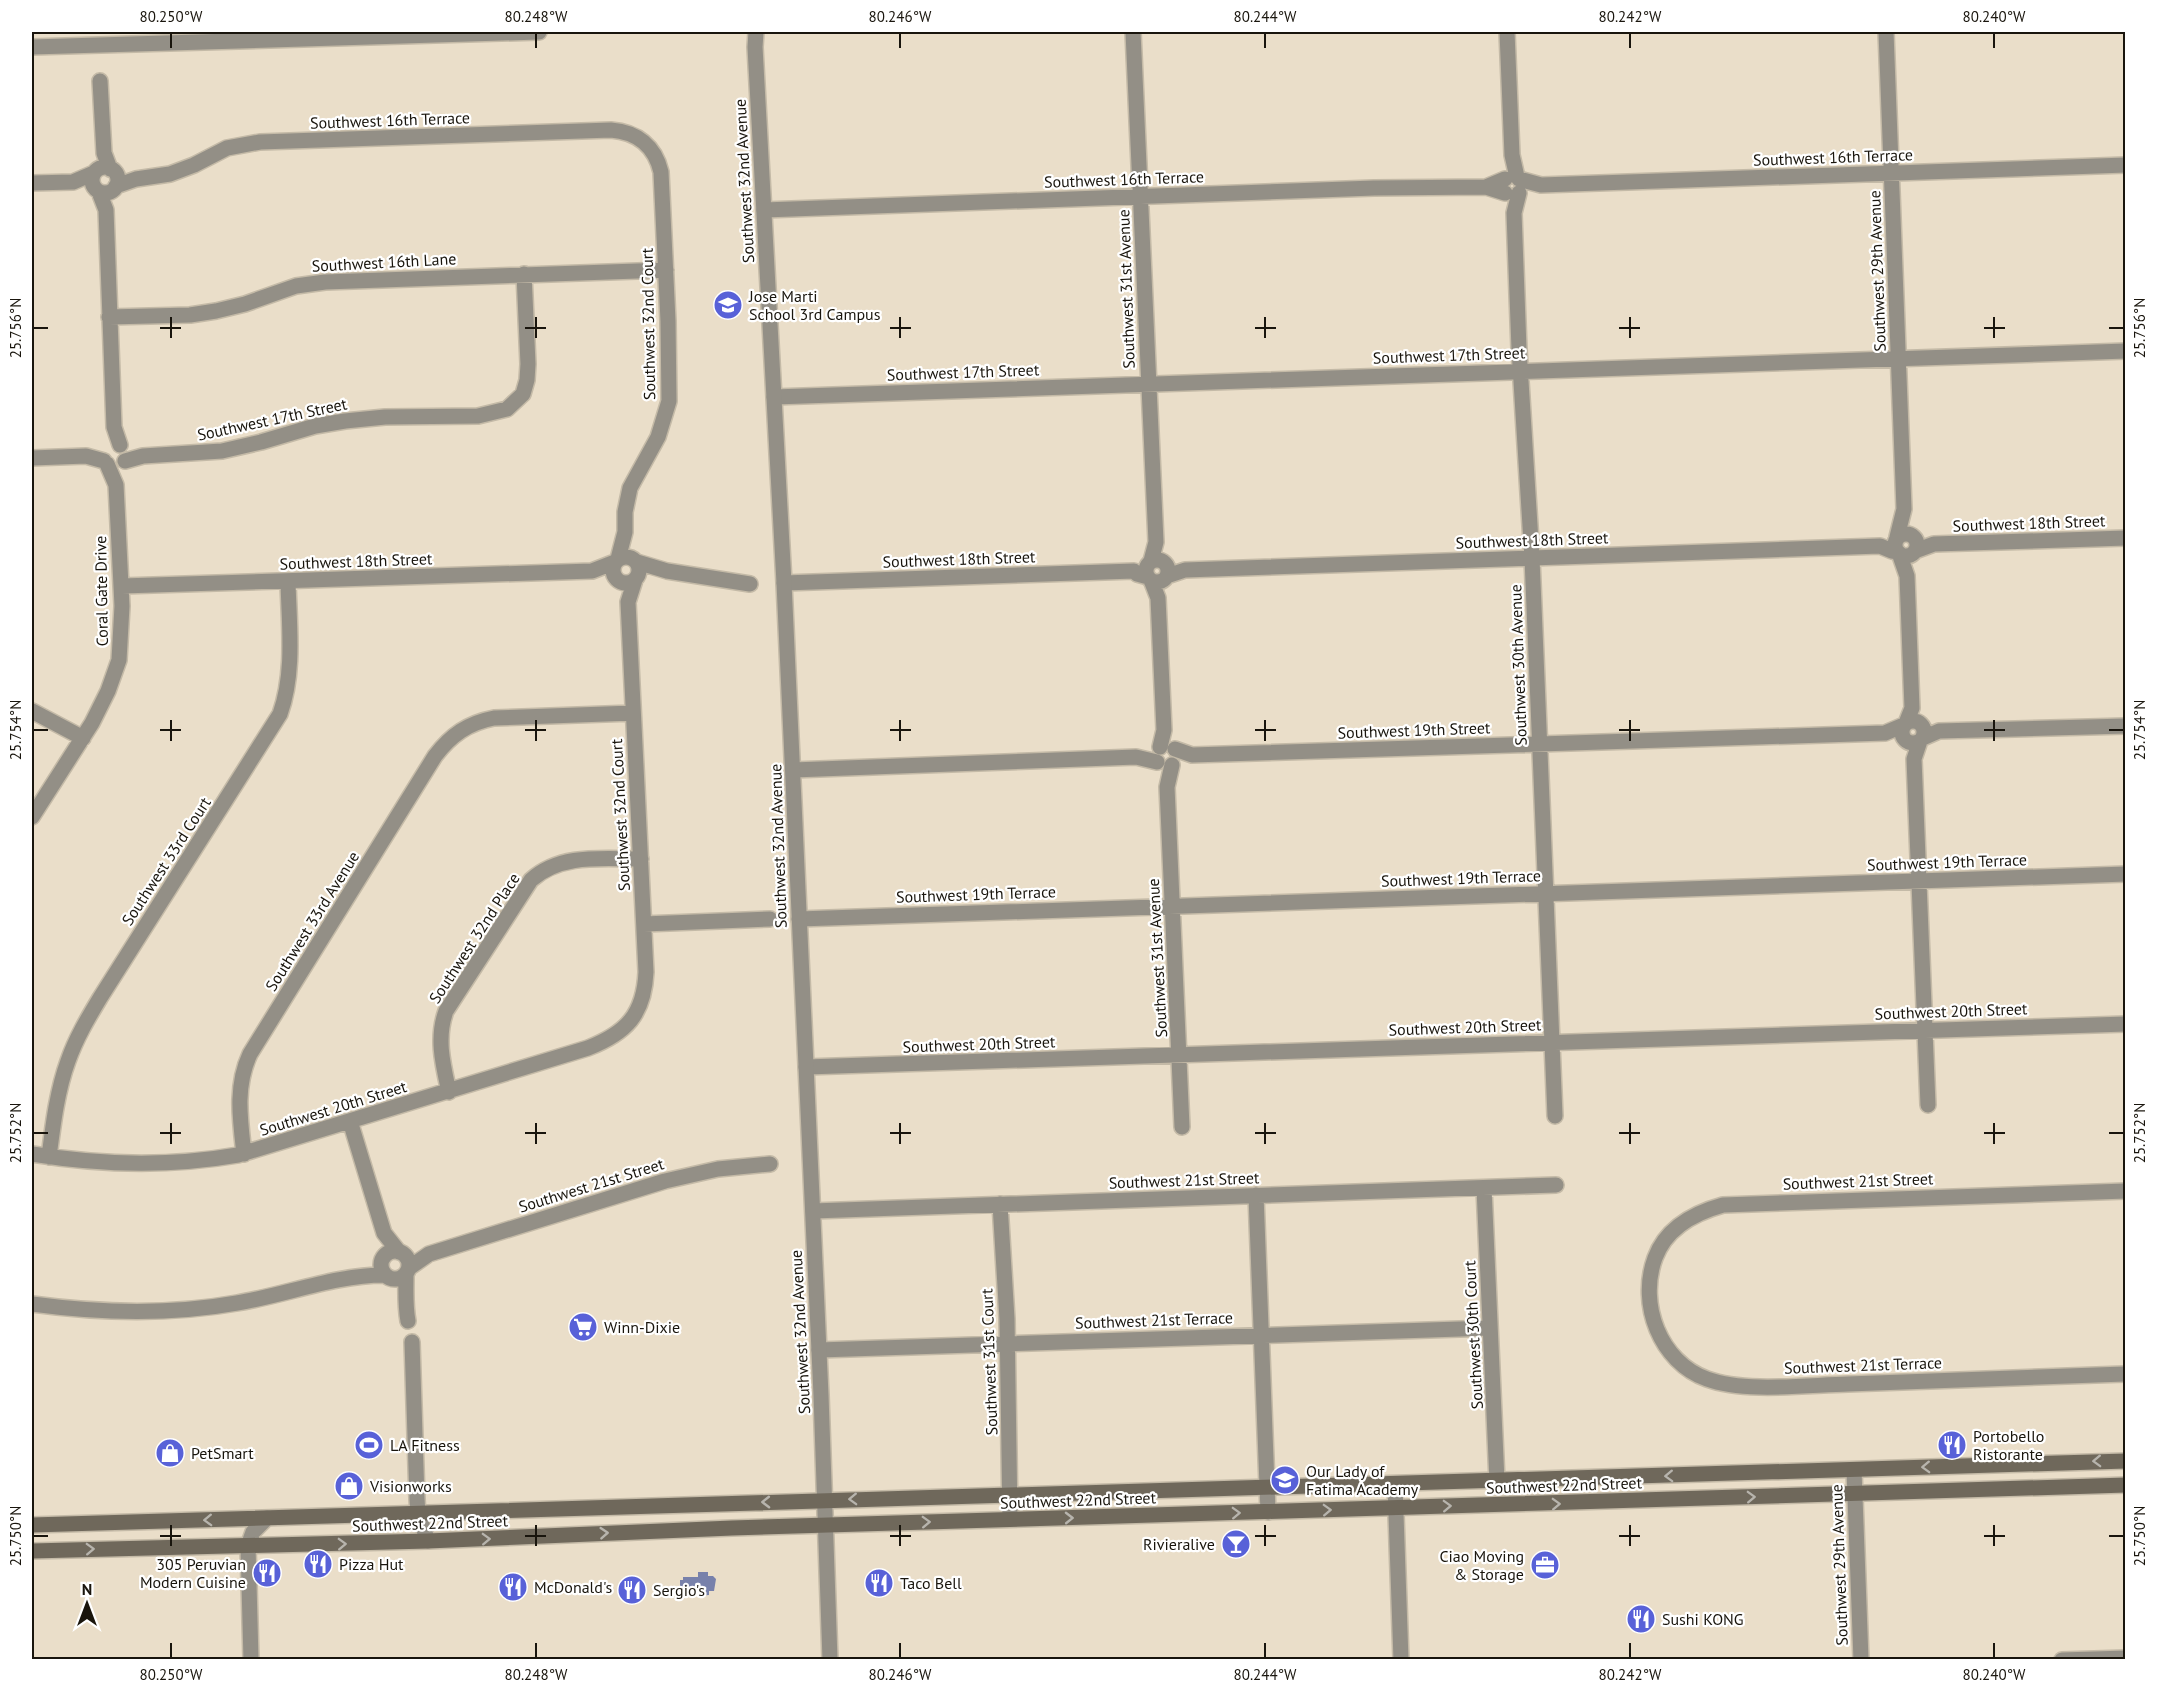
<svg xmlns="http://www.w3.org/2000/svg" width="2157" height="1691" font-family="'PT Sans',sans-serif">
<style>
.water{fill:#7881ab}
.lines{fill:none;stroke-linecap:round;stroke-linejoin:round}
.minor-casing{stroke:#c4baa7;stroke-width:18}
.tertiary-casing{stroke:#c4baa7;stroke-width:18}
.secondary-casing{stroke:#c4baa7;stroke-width:18}
.minor{stroke:#938f86;stroke-width:15}
.tertiary{stroke:#938f86;stroke-width:15}
.secondary{stroke:#6f685b;stroke-width:15}
.oneway{stroke:#b7b4ad}
.ticks{fill:none;stroke:#19150d;stroke-width:2}
.labels{text-anchor:middle;stroke-width:4.5;stroke-linejoin:round;paint-order:stroke}
.street-label{font-size:16px;fill:#19150d;stroke:#fff}
.poi-label{font-size:16px;fill:#19150d;stroke:#fff;text-anchor:start}
.neatline{fill:none;stroke:#19150d;stroke-width:2}
.ticks-label{font-size:15px;text-anchor:middle;fill:#19150d}
</style>
<rect width="100%" height="100%" fill="#eadec9"/>
<path class="water" d="M 698,1572 L 708,1572 L 708,1576 L 713,1576 L 716,1579 L 714,1591 L 709,1591 L 709,1595 L 698,1596 L 697,1592 L 684,1593 L 683,1589 L 680,1589 L 680,1580 L 683,1580 L 683,1577 L 698,1577 Z"/>
<g class="lines">
<g class="minor-casing">
<path id="minor" d="M 1133,32 L 1156,542 L 1151,561
M 1507,32 L 1512,155 L 1517,177
M 1886,32 L 1904,509 L 1897,537
M 100,81 L 104,153 L 110,169
M92 180a13 13 0 1 1 26 0a13 13 0 1 1-26 0Z
M 1519,179 L 1541,185 L 2126,165
M 32,183 L 73,182 L 94,173
M 116,186 L 136,179 L 170,174 L 194,165 L 227,148 L 260,142 L 611,130 C 637,132 655,146 661,172 L 668,321 L 669,401 L 658,437 L 630,488 L 625,512 L 625,532 L 618,559
M 1486,187 L 1505,193
M 99,192 L 106,210 L 114,427 L 120,445
M 1519,193 L 1514,213 L 1519,349 L 1532,558 L 1555,1116
M 764,210 L 1374,188 L 1486,187 L 1505,179
M 109,317 L 190,315 L 216,311 L 245,304 L 296,286 L 325,282 L 666,270
M 774,397 L 2126,351
M 32,458 L 86,456 L 104,461
M 125,461 L 143,456 L 222,451 L 261,442 L 315,426 L 345,421 L 385,417 L 478,416 L 507,409 L 523,394 L 527,380 L 528,364 L 524,274
M1895 545a11 11 0 1 1 22 0a11 11 0 1 1-22 0Z
M 1915,551 L 1934,544 L 2126,538
M 1899,553 L 1907,576 L 1912,708 L 1906,723
M613 570a13 13 0 1 1 26 0a13 13 0 1 1-26 0Z
M1146 571a11 11 0 1 1 22 0a11 11 0 1 1-22 0Z
M 637,562 L 667,571 L 750,584
M 1167,576 L 1185,570 L 1880,546 L 1892,551 L 1898,552
M 1151,580 L 1158,598 L 1164,730 L 1160,747
M 784,583 L 1134,571 L 1137,574 L 1148,577
M 122,586 L 592,571 L 615,562
M 32,711 L 83,738
M1902 732a11 11 0 1 1 22 0a11 11 0 1 1-22 0Z
M 1923,738 L 1939,731 L 2126,726
M 1920,741 L 1914,759 L 1928,1105
M 1175,749 L 1192,755 L 1885,733 L 1904,725
M 1172,765 L 1167,787 L 1182,1127
M 793,770 L 1136,757 L 1157,762
M 32,817 L 92,723 L 108,691 L 119,660 L 122,606 L 116,485 L 107,464
M 799,919 L 2126,874
M 644,924 L 770,919
M 806,1067 L 2126,1024
M 449,1092 C 443,1065 436,1038 446,1011 L 531,880 C 561,853 603,859 641,859
M 350,1121 L 384,1233 L 399,1252
M 32,1154 C 100,1165 169,1167 238,1155 L 588,1048 C 626,1033 644,1015 646,972 L 628,602 L 635,580
M 244,1154 C 240,1119 235,1086 250,1054 L 435,756 C 451,735 468,723 494,718 L 633,713
M 49,1157 C 53,1125 57,1091 68,1061 C 76,1038 88,1018 100,998 L 280,714 C 295,672 289,625 288,581
M 1484,1188 L 1497,1481
M 2126,1191 L 1723,1205 C 1694,1213 1666,1228 1655,1258 C 1638,1304 1660,1362 1707,1379 C 1745,1393 1807,1385 1848,1384 C 1940,1381 2033,1377 2126,1374
M 1256,1195 L 1268,1512
M 1000,1204 L 1007,1319 L 1010,1519
M 813,1211 L 1556,1185
M381 1265a14 14 0 1 1 28 0a14 14 0 1 1-28 0Z
M 409,1268 L 429,1254 L 665,1181 L 718,1169 L 770,1164
M 406,1274 C 406,1291 405,1305 408,1321
M 32,1304 C 99,1313 170,1315 237,1303 C 286,1295 335,1275 384,1275
M 412,1342 L 417,1499 L 418,1514 L 428,1541
M 819,1350 L 1490,1328
M 1854,1470 L 1861,1660
M 1395,1485 L 1401,1660
M 251,1660 L 248,1546 L 253,1532 L 267,1518
M 2062,1660 L 2126,1658"/>
</g>
<g class="tertiary-casing">
<path id="tertiary" d="M 756,32 L 755,47 L 784,583 L 821,1395 L 830,1660
M 32,47 L 539,32"/>
</g>
<g class="secondary-casing">
<path id="secondary" d="M 32,1525 L 2126,1461
M 32,1551 L 428,1541 L 732,1528 L 2126,1485"/>
</g>
<use href="#minor" class="minor"/>
<use href="#tertiary" class="tertiary"/>
<use href="#secondary" class="secondary"/>
</g>
<defs><path id="oneway-chevron" d="M-2-3.5L2.5 0L-2 3.5" fill="none" stroke-width="1.6" stroke-linecap="round" stroke-linejoin="round" transform="scale(1.5)"/></defs>
<g class="oneway">
<use href="#oneway-chevron" transform="translate(2097 1461) rotate(178)"/>
<use href="#oneway-chevron" transform="translate(1926 1467) rotate(178)"/>
<use href="#oneway-chevron" transform="translate(1669 1476) rotate(178)"/>
<use href="#oneway-chevron" transform="translate(1751 1497) rotate(-2)"/>
<use href="#oneway-chevron" transform="translate(853 1499) rotate(178)"/>
<use href="#oneway-chevron" transform="translate(766 1502) rotate(179)"/>
<use href="#oneway-chevron" transform="translate(1556 1504) rotate(-2)"/>
<use href="#oneway-chevron" transform="translate(1447 1506) rotate(-2)"/>
<use href="#oneway-chevron" transform="translate(1327 1510) rotate(-2)"/>
<use href="#oneway-chevron" transform="translate(1236 1513) rotate(-2)"/>
<use href="#oneway-chevron" transform="translate(1069 1518) rotate(-1)"/>
<use href="#oneway-chevron" transform="translate(208 1520) rotate(178)"/>
<use href="#oneway-chevron" transform="translate(926 1522) rotate(-2)"/>
<use href="#oneway-chevron" transform="translate(604 1533) rotate(-4)"/>
<use href="#oneway-chevron" transform="translate(486 1539) rotate(-2)"/>
<use href="#oneway-chevron" transform="translate(342 1544) rotate(-2)"/>
<use href="#oneway-chevron" transform="translate(90 1549) rotate(-2)"/>
</g>
<path class="ticks" d="M 171,33 L 171,48M 536,33 L 536,48M 900,33 L 900,48M 1265,33 L 1265,48M 1630,33 L 1630,48M 1994,33 L 1994,48M 171,317 L 171,338M 536,317 L 536,338M 900,317 L 900,338M 1265,317 L 1265,338M 1630,317 L 1630,338M 1994,317 L 1994,338M 33,328 L 48,328M 160,328 L 181,328M 525,328 L 546,328M 890,328 L 911,328M 1255,328 L 1276,328M 1619,328 L 1640,328M 1984,328 L 2005,328M 2109,328 L 2124,328M 171,720 L 171,741M 536,720 L 536,741M 900,720 L 900,741M 1265,720 L 1265,741M 1630,720 L 1630,741M 1994,720 L 1994,741M 33,730 L 48,730M 160,730 L 181,730M 525,730 L 546,730M 890,730 L 911,730M 1255,730 L 1276,730M 1619,730 L 1640,730M 1984,730 L 2005,730M 2109,730 L 2124,730M 171,1123 L 171,1144M 536,1123 L 536,1144M 900,1123 L 900,1144M 1265,1123 L 1265,1144M 1630,1123 L 1630,1144M 1994,1123 L 1994,1144M 33,1133 L 48,1133M 160,1133 L 181,1133M 525,1133 L 546,1133M 890,1133 L 911,1133M 1255,1133 L 1276,1133M 1619,1133 L 1640,1133M 1984,1133 L 2005,1133M 2109,1133 L 2124,1133M 171,1525 L 171,1546M 536,1525 L 536,1546M 900,1525 L 900,1546M 1265,1525 L 1265,1546M 1630,1525 L 1630,1546M 1994,1525 L 1994,1546M 33,1536 L 48,1536M 160,1536 L 181,1536M 525,1536 L 546,1536M 890,1536 L 911,1536M 1255,1536 L 1276,1536M 1619,1536 L 1640,1536M 1984,1536 L 2005,1536M 2109,1536 L 2124,1536M 171,1643 L 171,1658M 536,1643 L 536,1658M 900,1643 L 900,1658M 1265,1643 L 1265,1658M 1630,1643 L 1630,1658M 1994,1643 L 1994,1658"/>
<defs>
<g id="school-disc" transform="scale(1.5)"><circle r="9.5" fill="#5861d8" stroke="#fff"/><path d="M0-5L7-2L0 1L-7-2ZM-4 1L0 2.5L4 1V4Q0 6-4 4Z" fill="#fff"/></g>
<g id="supermarket-disc" transform="scale(1.5)"><circle r="9.5" fill="#5861d8" stroke="#fff"/><path d="M-6-5.5h2.5l.6 2H6L4.5 2H-2.5L-4.4-4H-6ZM-1.5 3.2a1.3 1.3 0 1 0 .1 0ZM3 3.2a1.3 1.3 0 1 0 .1 0Z" fill="#fff"/></g>
<g id="stadium-disc" transform="scale(1.5)"><circle r="9.5" fill="#5861d8" stroke="#fff"/><path d="M0-5a6.5 5 0 1 0 0 10a6.5 5 0 1 0 0-10ZM-3.5-1.8h7v3.6h-7Z" fill="#fff"/></g>
<g id="restaurant-disc" transform="scale(1.5)"><circle r="9.5" fill="#5861d8" stroke="#fff"/><path d="M-5-6h1v4h1v-4h1v4h1v-4h1v5L-1.5 .5V6h-2V.5L-5-1ZM5-6V6H3V1.5H1.5Q1.5-4 5-6Z" fill="#fff"/></g>
<g id="shop-disc" transform="scale(1.5)"><circle r="9.5" fill="#5861d8" stroke="#fff"/><path d="M-5-2.5h2.3a2.7 3.5 0 0 1 5.4 0H5L5.5 6h-11ZM-1.5-2.5h3a1.5 2.3 0 0 0-3 0Z" fill="#fff"/></g>
<g id="bar-disc" transform="scale(1.5)"><circle r="9.5" fill="#5861d8" stroke="#fff"/><path d="M-6-5H6L.8 .8V4.5H3.5V6h-7V4.5H-.8V.8Z" fill="#fff"/></g>
<g id="office-disc" transform="scale(1.5)"><circle r="9.5" fill="#5861d8" stroke="#fff"/><path d="M-6-3h4V-5.5h4V-3h4V5H-6ZM-1-4.5V-3h2v-1.5ZM-6 0V1H6V0Z" fill="#fff"/></g>
</defs>
<g fill-rule="evenodd">
<use href="#school-disc" x="728" y="305"/>
<use href="#supermarket-disc" x="583" y="1327"/>
<use href="#stadium-disc" x="369" y="1445"/>
<use href="#restaurant-disc" x="1952" y="1445"/>
<use href="#shop-disc" x="170" y="1453"/>
<use href="#school-disc" x="1285" y="1480"/>
<use href="#shop-disc" x="349" y="1486"/>
<use href="#bar-disc" x="1236" y="1544"/>
<use href="#restaurant-disc" x="318" y="1564"/>
<use href="#office-disc" x="1545" y="1565"/>
<use href="#restaurant-disc" x="267" y="1573"/>
<use href="#restaurant-disc" x="879" y="1583"/>
<use href="#restaurant-disc" x="513" y="1587"/>
<use href="#restaurant-disc" x="632" y="1590"/>
<use href="#restaurant-disc" x="1641" y="1619"/>
</g>
<g class="labels">
<g class="street-label">
<text transform="translate(390 120) rotate(-2)" y="6">Southwest 16th Terrace</text>
<text transform="translate(1833 157) rotate(-2)" y="6">Southwest 16th Terrace</text>
<text transform="translate(1124 179) rotate(-2)" y="6">Southwest 16th Terrace</text>
<text transform="translate(744 181) rotate(-93)" y="6">Southwest 32nd Avenue</text>
<text transform="translate(384 262) rotate(-3)" y="6">Southwest 16th Lane</text>
<text transform="translate(1877 271) rotate(-92)" y="6">Southwest 29th Avenue</text>
<text transform="translate(1126 289) rotate(-92)" y="6">Southwest 31st Avenue</text>
<text transform="translate(648 324) rotate(-91)" y="6">Southwest 32nd Court</text>
<text transform="translate(1449 355) rotate(-2)" y="6">Southwest 17th Street</text>
<text transform="translate(963 372) rotate(-2)" y="6">Southwest 17th Street</text>
<text transform="translate(272 419) rotate(-12)" y="6">Southwest 17th Street</text>
<text transform="translate(2029 523) rotate(-2)" y="6">Southwest 18th Street</text>
<text transform="translate(1532 540) rotate(-2)" y="6">Southwest 18th Street</text>
<text transform="translate(959 559) rotate(-2)" y="6">Southwest 18th Street</text>
<text transform="translate(356 561) rotate(-2)" y="6">Southwest 18th Street</text>
<text transform="translate(101 591) rotate(-91)" y="6">Coral Gate Drive</text>
<text transform="translate(1518 665) rotate(-92)" y="6">Southwest 30th Avenue</text>
<text transform="translate(1414 730) rotate(-2)" y="6">Southwest 19th Street</text>
<text transform="translate(620 815) rotate(-93)" y="6">Southwest 32nd Court</text>
<text transform="translate(778 846) rotate(-92)" y="6">Southwest 32nd Avenue</text>
<text transform="translate(166 861) rotate(-57)" y="6">Southwest 33rd Court</text>
<text transform="translate(1947 862) rotate(-2)" y="6">Southwest 19th Terrace</text>
<text transform="translate(1461 878) rotate(-2)" y="6">Southwest 19th Terrace</text>
<text transform="translate(976 894) rotate(-2)" y="6">Southwest 19th Terrace</text>
<text transform="translate(312 921) rotate(-58)" y="6">Southwest 33rd Avenue</text>
<text transform="translate(474 938) rotate(-57)" y="6">Southwest 32nd Place</text>
<text transform="translate(1157 958) rotate(-93)" y="6">Southwest 31st Avenue</text>
<text transform="translate(1951 1011) rotate(-2)" y="6">Southwest 20th Street</text>
<text transform="translate(1465 1027) rotate(-2)" y="6">Southwest 20th Street</text>
<text transform="translate(979 1044) rotate(-2)" y="6">Southwest 20th Street</text>
<text transform="translate(333 1108) rotate(-17)" y="6">Southwest 20th Street</text>
<text transform="translate(1184 1180) rotate(-2)" y="6">Southwest 21st Street</text>
<text transform="translate(1858 1181) rotate(-2)" y="6">Southwest 21st Street</text>
<text transform="translate(591 1185) rotate(-17)" y="6">Southwest 21st Street</text>
<text transform="translate(1154 1320) rotate(-2)" y="6">Southwest 21st Terrace</text>
<text transform="translate(800 1332) rotate(-93)" y="6">Southwest 32nd Avenue</text>
<text transform="translate(1473 1335) rotate(-93)" y="6">Southwest 30th Court</text>
<text transform="translate(989 1362) rotate(-92)" y="6">Southwest 31st Court</text>
<text transform="translate(1863 1365) rotate(-2)" y="6">Southwest 21st Terrace</text>
<text transform="translate(1564 1485) rotate(-2)" y="6">Southwest 22nd Street</text>
<text transform="translate(1078 1500) rotate(-2)" y="6">Southwest 22nd Street</text>
<text transform="translate(430 1523) rotate(-2)" y="6">Southwest 22nd Street</text>
<text transform="translate(1839 1565) rotate(-92)" y="6">Southwest 29th Avenue</text>
</g>
<g class="poi-label">
<text x="749" y="302">Jose Marti<tspan x="749" dy="18">School 3rd Campus</tspan></text>
<text x="604" y="1333">Winn-Dixie</text>
<text x="1973" y="1442">Portobello<tspan x="1973" dy="18">Ristorante</tspan></text>
<text x="390" y="1451">LA Fitness</text>
<text x="191" y="1459">PetSmart</text>
<text x="1306" y="1477">Our Lady of<tspan x="1306" dy="18">Fatima Academy</tspan></text>
<text x="370" y="1492">Visionworks</text>
<text x="1215" y="1550" text-anchor="end">Rivieralive</text>
<text x="1524" y="1562" text-anchor="end">Ciao Moving<tspan x="1524" dy="18">&amp; Storage</tspan></text>
<text x="246" y="1570" text-anchor="end">305 Peruvian<tspan x="246" dy="18">Modern Cuisine</tspan></text>
<text x="339" y="1570">Pizza Hut</text>
<text x="900" y="1589">Taco Bell</text>
<text x="534" y="1593">McDonald's</text>
<text x="653" y="1596">Sergio's</text>
<text x="1662" y="1625">Sushi KONG</text>
</g>
</g>
<rect width="2157" height="1691" fill="none" stroke="#ffffff" stroke-width="66"/>
<g transform="translate(87 1604)" stroke="#ffffff" stroke-width="4.5" paint-order="stroke">
<path d="M0-4.5L10 22L0 15L-10 22Z" fill="#19150d"/>
<text y="-9" font-size="16" font-weight="bold" text-anchor="middle" fill="#19150d">N</text>
</g>
<rect x="33" y="33" width="2091" height="1625" class="neatline"/>
<g class="ticks-label">
<text x="171" y="22">80.250°W</text>
<text x="536" y="22">80.248°W</text>
<text x="900" y="22">80.246°W</text>
<text x="1265" y="22">80.244°W</text>
<text x="1630" y="22">80.242°W</text>
<text x="1994" y="22">80.240°W</text>
<text transform="translate(16 328) rotate(-90)" y="5">25.756°N</text>
<text transform="translate(2140 328) rotate(-90)" y="5">25.756°N</text>
<text transform="translate(16 730) rotate(-90)" y="5">25.754°N</text>
<text transform="translate(2140 730) rotate(-90)" y="5">25.754°N</text>
<text transform="translate(16 1133) rotate(-90)" y="5">25.752°N</text>
<text transform="translate(2140 1133) rotate(-90)" y="5">25.752°N</text>
<text transform="translate(16 1536) rotate(-90)" y="5">25.750°N</text>
<text transform="translate(2140 1536) rotate(-90)" y="5">25.750°N</text>
<text x="171" y="1680">80.250°W</text>
<text x="536" y="1680">80.248°W</text>
<text x="900" y="1680">80.246°W</text>
<text x="1265" y="1680">80.244°W</text>
<text x="1630" y="1680">80.242°W</text>
<text x="1994" y="1680">80.240°W</text>
</g>
</svg>
